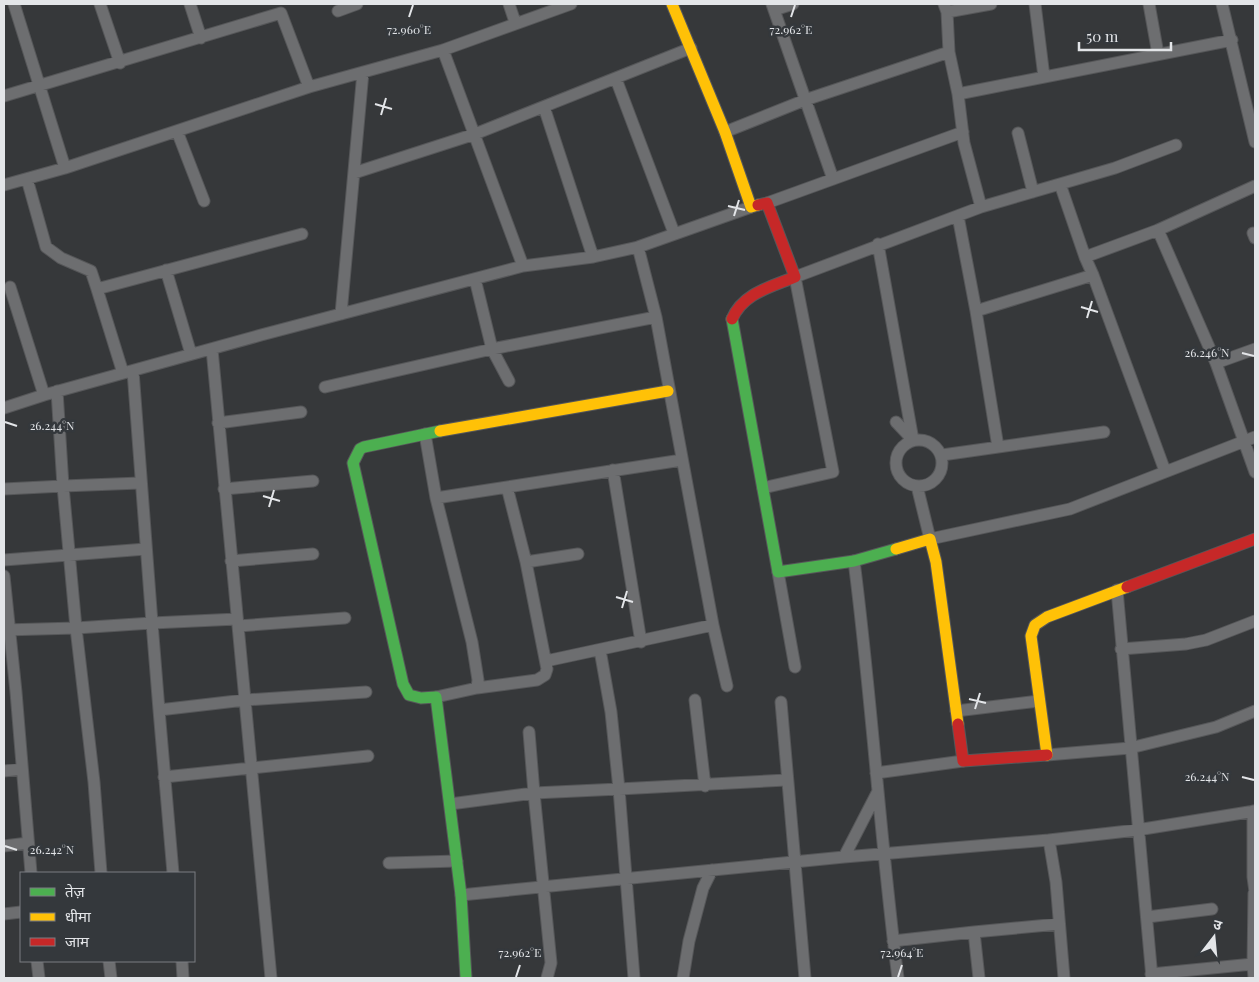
<svg xmlns="http://www.w3.org/2000/svg" width="1259" height="982" font-family="'Playfair Display','Noto Sans Devanagari',serif">
<style>
.lines{fill:none;stroke-linecap:round;stroke-linejoin:round}
.street-casing{stroke:#565759;stroke-width:13}
.fast-casing{stroke:#565759;stroke-width:13}
.slow-casing{stroke:#565759;stroke-width:13}
.jam-casing{stroke:#565759;stroke-width:13}
.street{stroke:#6d6e70;stroke-width:11}
.fast{stroke:#4caf50;stroke-width:11}
.slow{stroke:#ffc107;stroke-width:11}
.jam{stroke:#c62828;stroke-width:11}
.ticks{fill:none;stroke:#e3e5e8;stroke-width:2}
.ticks-label{font-size:12px;text-anchor:middle;fill:#e3e5e8;stroke:#34383c;stroke-width:5;stroke-linejoin:round;paint-order:stroke}
</style>
<rect width="100%" height="100%" fill="#36383a"/>
<g class="lines">
<g class="street-casing">
<path id="street" d="M 100,4 L 120,63
M 190,4 L 201,38
M 509,4 L 515,22
M 772,4 L 833,179
M 944,4 L 947,12 L 949,52
M 1035,4 L 1044,77
M 1149,4 L 1158,54
M 1222,4 L 1255,142
M 774,10 L 793,4
M 338,11 L 357,4
M 947,12 L 991,4
M 443,50 L 523,266
M 616,79 L 674,233
M 958,94 L 964,143 L 981,207
M 4,96 L 281,13 L 309,87 L 443,50 L 571,4
M 544,107 L 593,257
M 177,131 L 204,201
M 725,132 L 805,100 L 949,52 L 958,94 L 1232,40
M 1018,133 L 1033,192
M 65,168 L 309,87
M 354,173 L 475,134 L 691,48
M 27,179 L 46,247 L 61,258 L 91,271 L 97,289
M 1060,184 L 1085,257
M 4,185 L 65,168 L 14,4
M 1255,186 L 1158,230 L 1216,363 L 1255,472
M 767,203 L 963,132
M 958,216 L 976,311 L 1093,275 L 1085,257 L 1158,230
M 1253,233 L 1255,238
M 878,244 L 913,440
M 166,270 L 191,354
M 1093,275 L 1165,471
M 475,279 L 492,349 L 509,381
M 10,287 L 44,395
M 976,311 L 998,447
M 341,314 L 363,72
M 212,349 L 245,700 L 366,692
M 1216,363 L 1255,349
M 133,371 L 152,623 L 237,619
M 123,373 L 97,289 L 302,234
M 325,387 L 492,349 L 656,317
M 4,408 L 44,395 L 261,335 L 523,266 L 593,257 L 638,247 L 751,207
M 896,422 L 913,440
M 218,423 L 301,412
M 425,434 L 436,498 L 682,460
M896 463a23 23 0 1 1 46 0a23 23 0 1 1-46 0Z
M 942,455 L 1104,432
M 613,470 L 641,642
M 140,483 L 63,486 L 76,628 L 152,623 L 159,710 L 245,700 L 271,978
M 917,486 L 930,539 L 1070,509 L 1255,437
M 763,488 L 833,472 L 795,277 L 981,207 L 1115,168 L 1176,145
M 4,489 L 63,486 L 57,391
M 224,489 L 313,481
M 4,560 L 146,549
M 231,561 L 313,554
M 854,561 C 872,700 880,840 898,978
M 526,562 L 578,554
M 778,572 L 795,667
M 4,576 L 16,692 L 31,873
M 1117,590 L 1152,978
M 713,625 L 727,686
M 238,626 L 345,618
M 4,630 L 76,628 L 94,782 L 101,873
M 1121,649 L 1186,644 L 1206,640 L 1255,621
M 546,661 L 713,625 L 656,317 L 638,247
M 477,688 L 537,680 L 545,675 L 547,669 L 526,562 L 507,487
M 436,697 L 477,688 L 478,680 L 472,642 L 436,498
M 695,700 L 705,786
M 781,702 L 805,978
M 159,710 L 173,873
M 956,711 L 1039,701
M 529,732 L 534,793 L 619,789 L 611,712 L 600,650
M 1047,755 L 1130,748 L 1216,727 L 1255,711
M 4,771 L 22,769
M 876,773 L 963,761
M 164,777 L 368,756
M 450,804 L 534,793 L 551,963 L 547,978
M 1253,811 L 1253,877 L 1255,892
M 4,846 L 28,843
M 844,857 L 877,793
M 389,863 L 457,861
M 1254,893 L 1253,964 L 1255,964
M 461,895 L 844,857 L 1049,840
M 4,914 L 21,912
M 1147,917 L 1212,909
M 974,932 L 1059,924
M 893,941 L 974,932 L 979,978
M 37,961 L 39,978
M 109,961 L 111,978
M 182,961 L 183,978
M 1151,974 L 1253,964 L 1254,978
M 634,978 L 619,789 L 786,780
M 683,978 L 689,941 L 703,888 L 712,870
M 1064,978 L 1056,882 L 1049,840 L 1137,830 L 1255,811"/>
</g>
<g class="fast-casing">
<path id="fast" d="M 732,319 L 778,572 L 854,561 L 896,549
M 440,431 L 364,447 L 360,449 L 353,463 L 403,684 L 409,695 L 421,698 L 436,697 L 461,895 L 466,978"/>
</g>
<g class="slow-casing">
<path id="slow" d="M 672,4 L 725,132 L 751,207 L 758,205
M 440,431 L 668,391
M 896,549 L 930,539 L 936,562 L 958,724
M 1047,755 L 1031,636 L 1035,625 L 1047,617 L 1127,587"/>
</g>
<g class="jam-casing">
<path id="jam" d="M 732,319 C 743,293 771,287 795,277 L 767,203 L 758,205
M 1127,587 L 1255,539
M 958,724 L 963,761 L 1047,755"/>
</g>
<use href="#street" class="street"/>
<use href="#fast" class="fast"/>
<use href="#slow" class="slow"/>
<use href="#jam" class="jam"/>
</g>
<path class="ticks" d="M 409,17 L 413,5M 791,17 L 795,5M 375,104 L 392,109M 381,115 L 386,98M 728,206 L 745,210M 734,216 L 739,200M 1081,307 L 1098,312M 1087,318 L 1092,301M 1242,353 L 1254,356M 5,422 L 17,426M 263,496 L 280,501M 269,507 L 274,490M 616,597 L 633,602M 622,608 L 627,591M 969,699 L 986,703M 975,709 L 980,693M 1242,777 L 1254,780M 5,846 L 17,850M 516,977 L 520,965M 898,977 L 902,965"/>
<g class="ticks-label">
<text x="409" y="34">72.960°E</text>
<text x="791" y="34">72.962°E</text>
<text x="1207" y="357">26.246°N</text>
<text x="52" y="430">26.244°N</text>
<text x="1207" y="781">26.244°N</text>
<text x="52" y="854">26.242°N</text>
<text x="520" y="957">72.962°E</text>
<text x="902" y="957">72.964°E</text>
</g>
<rect width="1259" height="982" fill="none" stroke="#e3e5e8" stroke-width="10"/>
<rect x="20" y="872" width="175" height="90" fill="#34383c" stroke="#7a7d81"/>
<rect x="30" y="888" width="25" height="8" fill="#4caf50" stroke="#7a7d81"/>
<text x="65" y="897" font-size="15" fill="#e3e5e8">तेज़</text>
<rect x="30" y="913" width="25" height="8" fill="#ffc107" stroke="#7a7d81"/>
<text x="65" y="922" font-size="15" fill="#e3e5e8">धीमा</text>
<rect x="30" y="938" width="25" height="8" fill="#c62828" stroke="#7a7d81"/>
<text x="65" y="947" font-size="15" fill="#e3e5e8">जाम</text>
<g transform="translate(1214 937) rotate(16)" stroke="#34383c" stroke-width="4" paint-order="stroke">
<path d="M0-4L9 19L0 12L-9 19Z" fill="#e3e5e8"/>
<text y="-8" font-size="14" font-weight="bold" text-anchor="middle" fill="#e3e5e8">उ</text>
</g>
<path d="M1079 42v8h92v-8" fill="none" stroke="#e3e5e8" stroke-width="2.5"/>
<text x="1086" y="42" font-size="15" fill="#e3e5e8" stroke="#34383c" stroke-width="4" paint-order="stroke">50 m</text>
</svg>
